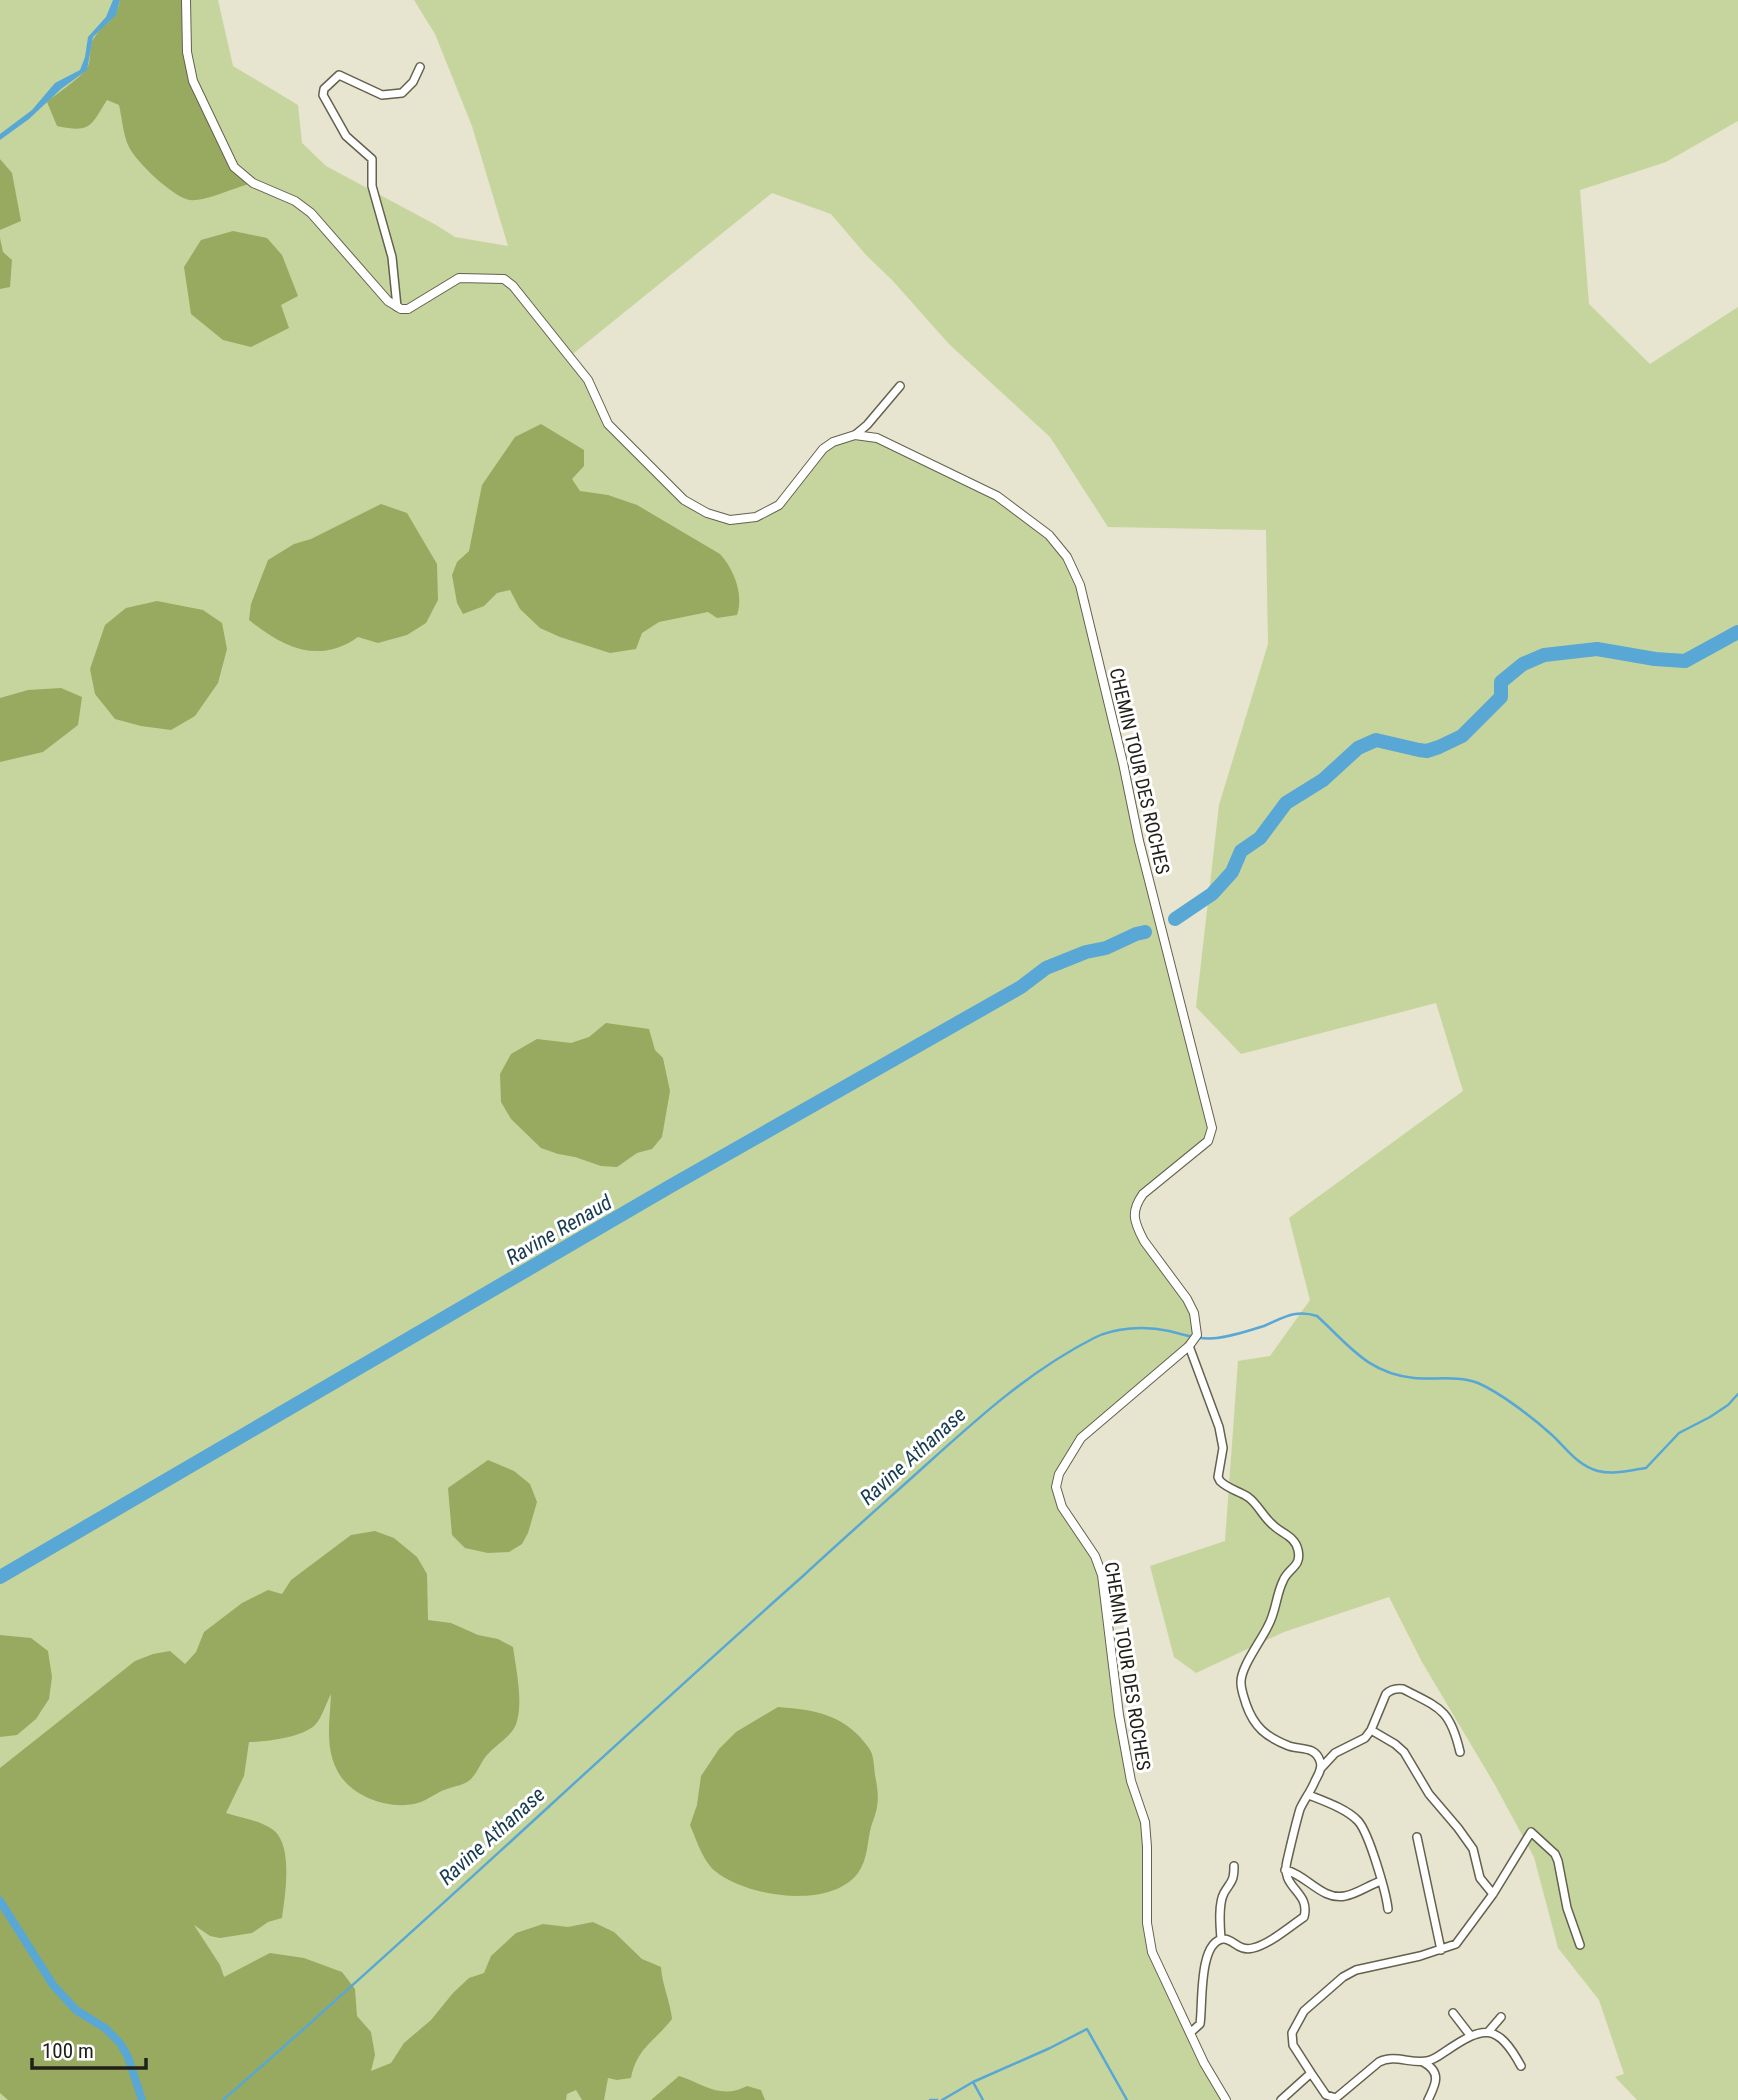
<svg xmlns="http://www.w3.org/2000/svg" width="1738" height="2100" font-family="'Roboto Condensed',sans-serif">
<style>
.green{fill:#c6d59d}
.forest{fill:#98aa5f}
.water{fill:#58a7d4}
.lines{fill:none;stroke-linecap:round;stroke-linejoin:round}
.stream{stroke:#58a7d4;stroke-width:2.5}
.canal{stroke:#58a7d4;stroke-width:8}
.river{stroke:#58a7d4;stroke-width:14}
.minor-casing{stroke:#64614e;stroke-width:10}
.tertiary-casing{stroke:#64614e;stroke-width:10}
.minor{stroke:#fff;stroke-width:7}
.tertiary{stroke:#fff;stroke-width:8}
.labels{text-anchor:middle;stroke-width:6;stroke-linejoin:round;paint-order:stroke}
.street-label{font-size:19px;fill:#212018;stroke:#fff}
.water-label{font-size:21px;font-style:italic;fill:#173b4e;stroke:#fff}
</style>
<rect width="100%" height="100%" fill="#e7e4cf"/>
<path class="green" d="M 0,0 L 218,0 L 233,66 L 298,105 L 302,143 L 326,166 L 436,225 L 455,237 L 508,246 L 472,126 L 435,34 L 414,0 L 1738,0 L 1738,121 L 1666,162 L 1580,190 L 1589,304 L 1650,364 L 1738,307 L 1738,2100 L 1637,2100 L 1615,2077 L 1624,2074 L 1599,2000 L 1558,1948 L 1534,1857 L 1495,1785 L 1422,1662 L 1389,1597 L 1284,1632 L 1196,1673 L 1174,1657 L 1150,1566 L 1225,1541 L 1238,1361 L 1270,1356 L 1310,1300 L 1289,1218 L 1463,1091 L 1436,1003 L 1241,1054 L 1196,1007 L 1219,805 L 1268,644 L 1266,530 L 1108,527 L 1050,437 L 949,344 L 893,281 L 866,255 L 831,214 L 772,193 L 569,357 L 588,380 L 608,424 L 684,500 L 730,520 L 756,517 L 779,504 L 823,449 L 855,435 L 877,438 L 976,485 L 1030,520 L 1067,557 L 1080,585 L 1211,1135 L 1135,1204 L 1138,1230 L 1187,1299 L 1197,1335 L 1081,1438 L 1064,1462 L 1057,1495 L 1102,1575 L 1119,1715 L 1145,1822 L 1149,1938 L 1226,2100 L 0,2100 Z"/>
<path class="forest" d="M 120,0 L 186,0 L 189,68 L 234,167 L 253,183 C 235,187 205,202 190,200 C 174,198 136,162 129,147 C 123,135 122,118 119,105 L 107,100 C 90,127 91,133 57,126 L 47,102 C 57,93 83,77 88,66 C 92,56 88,44 96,35 C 107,20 116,22 120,0 Z
M 0,159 L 12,173 L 21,221 L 0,230 Z
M 233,231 L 267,238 L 282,255 L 298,296 L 281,305 L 289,328 L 251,347 L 223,340 L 191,314 L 184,267 L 201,240 Z
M 0,238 L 3,252 L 12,260 L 10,287 L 0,289 Z
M 541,424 L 584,450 L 584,466 L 572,479 L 580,491 L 608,495 L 637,505 L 720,554 C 734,569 744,595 737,615 L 717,618 L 708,612 L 659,622 L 642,633 L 636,649 L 610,653 L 560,637 L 540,628 L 520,609 L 510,590 L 497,593 L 484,606 L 463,614 L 457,603 L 452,575 L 457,562 L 469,551 L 482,485 L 515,437 Z
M 381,504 L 407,513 L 437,564 L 438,600 L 426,623 L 407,635 L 378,643 L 358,637 C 319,665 283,647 249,620 L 251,604 L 268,560 L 294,544 L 311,539 Z
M 157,601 L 203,610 L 222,623 L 227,649 L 218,683 L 195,716 L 171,730 L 141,726 L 115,719 L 95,694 L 90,669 L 105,625 L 126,608 Z
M 61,688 L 82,697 L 78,725 L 43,752 L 0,762 L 0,698 L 28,690 Z
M 606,1023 L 649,1029 L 655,1050 L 663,1058 L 670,1091 L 662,1137 L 652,1149 L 637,1153 L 617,1167 L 601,1166 L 575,1157 L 558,1154 L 541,1148 L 511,1119 L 501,1102 L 500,1074 L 511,1054 L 537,1039 L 571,1043 L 589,1037 Z
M 488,1460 L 514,1471 L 530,1484 L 537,1502 L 528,1533 L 522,1544 L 509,1552 L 488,1553 L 465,1548 L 452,1535 L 448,1488 Z
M 375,1531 L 394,1538 L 417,1557 L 427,1574 L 428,1620 L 451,1623 L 478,1635 L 498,1639 L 513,1647 C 516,1669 523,1700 517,1721 C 514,1735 498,1743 489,1753 C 481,1760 479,1771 471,1779 C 465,1785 455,1786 447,1789 C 437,1792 428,1800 418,1803 C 389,1811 348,1796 336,1768 C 325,1745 330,1719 331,1694 C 326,1703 322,1718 315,1725 C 303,1737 266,1742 249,1742 L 244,1776 L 226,1813 C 242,1818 258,1820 272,1829 C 294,1844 285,1895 282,1918 L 268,1922 L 252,1933 L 220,1938 L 210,1936 L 194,1925 L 220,1965 L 224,1977 L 270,1953 L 304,1958 L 342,1972 L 355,1989 L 357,2016 L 371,2032 L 375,2055 L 371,2071 L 391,2063 L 404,2043 L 431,2020 L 453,1993 L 469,1978 L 484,1973 L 491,1956 L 516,1933 L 543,1924 L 568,1927 L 593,1922 L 614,1932 L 642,1959 L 661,1967 C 662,1985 670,2000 672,2019 C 654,2042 637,2048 631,2078 L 617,2080 L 608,2078 L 604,2100 L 582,2100 L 576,2090 L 567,2094 L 566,2100 L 8,2100 L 0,2093 L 0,1768 L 135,1661 L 153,1654 L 170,1651 L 185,1664 L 196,1652 L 204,1632 L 242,1603 L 268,1590 L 282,1594 L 291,1580 L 351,1535 Z
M 0,1635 L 31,1638 L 48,1651 L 52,1677 L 49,1699 L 36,1719 L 17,1735 L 0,1737 Z
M 778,1707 C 808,1709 838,1713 860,1737 C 864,1742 870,1748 872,1754 C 874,1761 874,1768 875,1775 C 877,1785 879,1797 877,1807 C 876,1814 873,1820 871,1827 C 867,1842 868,1859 858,1873 C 830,1910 747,1897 715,1871 C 703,1861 696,1839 690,1825 L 697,1805 L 701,1776 L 719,1749 L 736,1732 Z
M 679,2076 C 704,2084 721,2100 747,2086 L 761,2090 L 765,2100 L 651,2100 Z"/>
<path class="water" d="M 113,0 L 120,0 L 116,15 L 93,37 L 87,70 L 61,89 L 29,119 L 0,140 L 0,134 L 32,110 L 55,83 L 80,70 L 85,57 L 88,37 L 106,17 Z"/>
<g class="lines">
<path class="stream" d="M 973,2082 L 983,2100
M 223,2100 C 420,1929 608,1749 803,1576 C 844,1538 886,1501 927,1464 C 979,1417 1031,1370 1094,1338 C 1115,1327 1146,1326 1169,1331 C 1186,1335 1199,1340 1217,1338 C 1233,1336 1248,1331 1264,1326 C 1283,1318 1295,1309 1317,1316 C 1349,1345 1367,1373 1414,1378 C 1434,1380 1458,1375 1478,1383 C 1501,1393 1533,1418 1552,1435 C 1566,1448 1578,1466 1598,1471 C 1613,1475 1631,1470 1646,1468 L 1679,1433 L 1710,1417 L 1728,1405 L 1738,1394
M 930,2100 L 937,2100
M 942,2100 L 973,2082 L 1050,2048 L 1087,2029 L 1127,2100"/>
<path class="canal" d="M 0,1901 L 53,1985 L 76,2010 L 105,2028 L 120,2043 L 128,2057 L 142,2100"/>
<path class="river" d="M 1175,919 L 1212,894 L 1232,872 L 1241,851 L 1260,838 L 1286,803 L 1323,780 L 1358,748 L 1376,740 L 1419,750 L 1427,751 L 1439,747 L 1462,736 L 1501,697 L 1501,682 L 1523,664 L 1544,655 L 1597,649 L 1655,659 L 1685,661 L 1738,632
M 0,1577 L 669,1187 L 1021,987 L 1046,968 L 1086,952 L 1106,948 L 1136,934 L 1145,932"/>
<g class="minor-casing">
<path id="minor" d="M 397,307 L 392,257 L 372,186 L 372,159 L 346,136 L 323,95 L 324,89 L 339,75 L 382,95 L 402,93 L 413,82 L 420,67
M 855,435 L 867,425 L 900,386
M 1189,1346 L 1219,1427 L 1223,1448 L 1218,1477 L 1220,1481 C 1228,1489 1239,1491 1248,1497 C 1258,1504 1263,1517 1273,1525 C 1282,1534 1295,1536 1298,1550 C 1302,1567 1288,1568 1283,1581 C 1276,1595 1276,1612 1268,1626 C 1261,1641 1240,1668 1241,1683 C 1241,1690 1244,1697 1246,1704 C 1254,1727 1266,1737 1289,1746 C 1301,1750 1315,1746 1320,1761 C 1323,1768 1318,1775 1315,1781 C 1311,1791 1304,1800 1300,1809 C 1295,1826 1291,1844 1287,1861 C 1280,1889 1311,1891 1304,1917 C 1289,1927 1270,1944 1253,1948 C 1238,1952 1233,1938 1223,1939 C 1198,1942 1203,2007 1200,2024 L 1191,2032
M 1371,1730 L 1395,1744 L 1404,1752 L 1429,1794 L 1458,1828 L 1473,1849 L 1480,1878 L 1493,1894
M 1322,1767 L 1335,1753 L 1365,1738 L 1371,1730 L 1386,1694 C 1391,1689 1396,1688 1403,1689 C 1440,1708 1450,1709 1460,1752
M 1309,1795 C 1324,1801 1347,1809 1358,1821 C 1369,1833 1386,1892 1388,1909
M 1417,1837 L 1441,1950
M 1285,1870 C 1306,1874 1322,1901 1345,1896 C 1357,1894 1369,1885 1381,1881
M 1221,1939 C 1220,1926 1218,1904 1224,1893 C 1231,1881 1234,1882 1234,1866
M 1453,2013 L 1470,2035
M 1489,2031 L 1501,2017
M 1423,2062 C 1442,2072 1436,2084 1428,2100
M 1311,2073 L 1326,2095 L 1336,2098 L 1379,2062 C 1395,2054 1410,2064 1427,2061 C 1434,2060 1440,2055 1446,2051 C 1483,2026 1497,2022 1521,2066
M 1281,2100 L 1311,2073 L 1293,2045 L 1292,2033 L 1304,2011 L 1343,1977 L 1356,1970 L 1420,1956 L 1456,1944 L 1493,1894 L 1531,1832 L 1555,1854 L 1558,1861 L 1567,1908 L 1580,1945"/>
</g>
<g class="tertiary-casing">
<path id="tertiary" d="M 186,0 L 187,52 L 193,81 L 234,167 L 253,183 L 295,201 L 311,213 L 388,301 L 401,309 L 408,309 L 459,278 L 504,279 L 513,286 L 588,380 L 608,424 L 684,500 L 707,513 L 730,520 L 756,517 L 779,505 L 823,449 L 833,442 L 855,435 L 877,438 L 997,496 L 1049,535 L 1067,557 L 1080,585 L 1123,763 L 1139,841 L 1212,1128 L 1208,1141 L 1143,1194 C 1130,1212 1134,1222 1144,1241 L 1187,1299 L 1194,1313 L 1197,1335 L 1189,1346 L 1081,1438 L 1059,1474 L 1056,1487 L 1062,1507 L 1095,1556 L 1102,1575 L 1119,1715 L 1131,1781 L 1145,1822 L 1147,1847 L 1147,1923 L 1152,1952 L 1204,2063 L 1226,2100"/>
</g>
<use href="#minor" class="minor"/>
<use href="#tertiary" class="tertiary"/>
</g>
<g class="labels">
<g class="street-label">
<text transform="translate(1140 771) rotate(77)" y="7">CHEMIN TOUR DES ROCHES</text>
<text transform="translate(1128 1666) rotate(81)" y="7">CHEMIN TOUR DES ROCHES</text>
</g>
<g class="water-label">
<text transform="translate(559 1230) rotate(-30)" y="7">Ravine Renaud</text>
<text transform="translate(913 1456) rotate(-42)" y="7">Ravine Athanase</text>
<text transform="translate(492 1836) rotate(-42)" y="7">Ravine Athanase</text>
</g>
</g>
<path d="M32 2058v10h114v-10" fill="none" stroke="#212018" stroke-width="3.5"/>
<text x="42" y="2058" font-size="21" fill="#212018" stroke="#ffffff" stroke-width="5" paint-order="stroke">100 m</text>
</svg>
